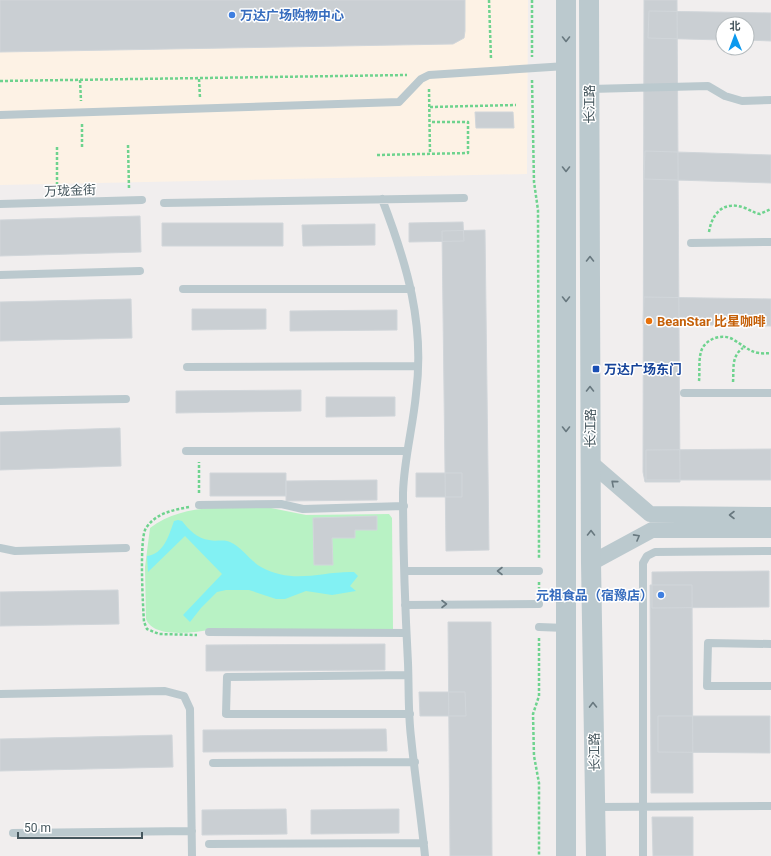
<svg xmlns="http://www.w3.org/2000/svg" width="771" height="856" font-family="Roboto,'Noto Sans SC',sans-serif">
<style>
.commercial{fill:#fdf2e5}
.green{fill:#b8f2c4}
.water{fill:#82f1f3}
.building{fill:#cacfd3;stroke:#d1d6da}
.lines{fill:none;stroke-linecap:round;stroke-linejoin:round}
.path{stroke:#6ed38e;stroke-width:2.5;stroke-dasharray:3 2;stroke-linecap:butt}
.service{stroke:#bbc9ce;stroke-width:8}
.minor{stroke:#bbc9ce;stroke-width:16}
.tertiary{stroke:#bbc9ce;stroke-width:20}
.oneway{stroke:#68787f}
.shop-dot{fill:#3f7fe0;stroke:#fff;stroke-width:1.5}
.food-dot{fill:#e8710a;stroke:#fff;stroke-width:1.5}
.transit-dot{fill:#1a4fb4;stroke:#fff;stroke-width:1.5}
.labels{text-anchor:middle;stroke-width:3;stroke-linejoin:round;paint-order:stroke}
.shop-label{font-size:13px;font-weight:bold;fill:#366cbe;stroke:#fff;text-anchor:start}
.street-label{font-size:13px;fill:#45565d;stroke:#fff}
.food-label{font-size:13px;font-weight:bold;fill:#c56008;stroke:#fff;text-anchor:start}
.transit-label{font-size:13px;font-weight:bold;fill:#164399;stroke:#fff;text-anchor:start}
</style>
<rect width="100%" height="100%" fill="#f1eeee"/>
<path class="commercial" d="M 0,0 L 528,0 L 527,174 L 0,185 Z"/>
<path class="green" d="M 271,508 L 306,515 L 389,514 L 392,518 L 393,629 L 208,630 C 192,633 153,638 146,619 L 145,567 L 150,528 C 184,502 231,508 271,508 Z"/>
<path class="water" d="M 178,520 L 182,521 C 188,529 198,539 209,540 C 216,542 223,539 230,542 C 243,548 249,560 261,567 C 294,585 321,571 354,572 L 358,576 L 350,586 L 356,591 L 332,595 L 306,591 L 285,599 L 276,599 L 249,590 L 226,590 L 217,592 L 201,608 L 190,622 L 183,615 L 222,574 L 185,536 L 148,572 L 147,556 C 164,554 169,535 174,521 Z"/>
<path class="building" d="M 0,0 L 465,0 L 465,31 L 464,38 L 453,44 L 0,52 Z
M 644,0 L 677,0 L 680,482 L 645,482 L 643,472 Z
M 649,11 L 771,13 L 771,41 L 747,40 L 747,24 L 723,24 L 723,40 L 648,38 Z
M 475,112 L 513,112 L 514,128 L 476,128 Z
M 645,151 L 771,155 L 771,183 L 644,179 Z
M 140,216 L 141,252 L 0,256 L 0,220 Z
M 463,222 L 464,241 L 409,242 L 409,223 Z
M 162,223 L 283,223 L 283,246 L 162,246 Z
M 375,224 L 375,245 L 303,246 L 302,225 Z
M 485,230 L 489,550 L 446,551 L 442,231 Z
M 644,297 L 771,299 L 771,326 L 643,324 Z
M 131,299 L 132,338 L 0,341 L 0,302 Z
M 192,309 L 266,309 L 266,329 L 192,330 Z
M 397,310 L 397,330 L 290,331 L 290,311 Z
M 301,390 L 301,411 L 176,413 L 176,391 Z
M 326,397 L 395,397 L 395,416 L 326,417 Z
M 120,428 L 121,466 L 0,470 L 0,432 Z
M 771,449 L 771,480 L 646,480 L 646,450 Z
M 210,473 L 286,473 L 286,496 L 210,496 Z
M 416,473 L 462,473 L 462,497 L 416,497 Z
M 377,480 L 377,500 L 286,501 L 286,481 Z
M 377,516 L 377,530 L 355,530 L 355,538 L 332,538 L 333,565 L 314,565 L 313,518 Z
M 769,571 L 769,607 L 652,608 L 652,572 Z
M 650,585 L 692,585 L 693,793 L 651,793 Z
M 118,590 L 119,624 L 0,626 L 0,592 Z
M 448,622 L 491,622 L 492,856 L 450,856 Z
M 385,644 L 385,670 L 206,671 L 206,645 Z
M 419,692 L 465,692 L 466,716 L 420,716 Z
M 658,716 L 770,716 L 770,753 L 658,752 Z
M 386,729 L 387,751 L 203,752 L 203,730 Z
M 172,735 L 173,767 L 0,771 L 0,739 Z
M 286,809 L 287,834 L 202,835 L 202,810 Z
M 399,809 L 399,833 L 311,834 L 311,810 Z
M 652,817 L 693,817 L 693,856 L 653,856 Z"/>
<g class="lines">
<path class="path" d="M 489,0 L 491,59
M 532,0 L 532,57
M 199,79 L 200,98
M 80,80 L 81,101
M 532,80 L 534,182 L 538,210 L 539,559
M 0,81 L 407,75
M 429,89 L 430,154
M 430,107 L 516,105
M 82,124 L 82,147
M 128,145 L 129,189
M 57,147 L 57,191
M 377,155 L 468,153 L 468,122 L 430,122
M 709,232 C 712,213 724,200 745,208 C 750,210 754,213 760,214 L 771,209
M 699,381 C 700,372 698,358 702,349 C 707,338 724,333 734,340 C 749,349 752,355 771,353
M 733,382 C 734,369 731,356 743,348
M 199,493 L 199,462
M 189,507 C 173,510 156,513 146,528 C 139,538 143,606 144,622 L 147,629 L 159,634 L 197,635
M 539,582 L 539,593
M 539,638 L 539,696 L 533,714 L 534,756 L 539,783 L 539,856"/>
<path class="service" d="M 590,89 L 708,86 L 725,96 L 742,101 L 771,100
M 0,115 L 399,102 L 421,79 L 429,75 L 566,66
M 382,199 C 407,264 425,324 416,394 C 413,427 404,459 403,493 C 403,550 405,607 408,663 C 409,688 408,713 411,737 C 415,777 421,816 425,856
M 164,203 L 464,198
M 0,204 L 142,200
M 691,243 L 771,242
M 0,275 L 140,271
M 183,289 L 411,289
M 187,367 L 418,366
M 684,393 L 771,393
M 0,401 L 126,399
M 186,451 L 406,451
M 199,505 L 281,504 L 303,509 L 404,506
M 0,548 L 15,551 L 126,548
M 405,571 L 539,571
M 405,605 L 539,604
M 539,627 L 566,628
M 209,632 L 406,633
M 771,644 L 708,643 L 707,686 L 771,686
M 408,675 L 227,677 L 226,714 L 410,714
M 0,694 L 165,691 L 184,696 L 190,709 L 192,856
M 213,763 L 415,762
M 596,807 L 771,806
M 13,833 L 192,831
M 209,844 L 424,843
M 643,856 L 643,563 L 647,556 L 655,552 L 771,551"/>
<path class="minor" d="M 591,463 L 650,514 L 771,515
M 591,563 L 652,530 L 771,530"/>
<path class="tertiary" d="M 566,0 L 566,856
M 589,0 L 591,563 L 596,856"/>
</g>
<defs><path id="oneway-chevron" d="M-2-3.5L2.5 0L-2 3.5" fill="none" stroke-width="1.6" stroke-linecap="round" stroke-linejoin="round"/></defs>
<g class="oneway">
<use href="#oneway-chevron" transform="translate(566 39) rotate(90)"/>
<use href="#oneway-chevron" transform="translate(566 169) rotate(90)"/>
<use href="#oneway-chevron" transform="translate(590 259) rotate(-90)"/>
<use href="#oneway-chevron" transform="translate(566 299) rotate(90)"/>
<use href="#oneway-chevron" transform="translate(590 389) rotate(-90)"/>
<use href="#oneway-chevron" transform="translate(566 429) rotate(90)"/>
<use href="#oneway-chevron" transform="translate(614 483) rotate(-139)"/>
<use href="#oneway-chevron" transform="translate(732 515) rotate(-180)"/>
<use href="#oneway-chevron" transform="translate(591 533) rotate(-90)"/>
<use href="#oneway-chevron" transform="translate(637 537) rotate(-29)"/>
<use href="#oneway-chevron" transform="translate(500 571) rotate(-180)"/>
<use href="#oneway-chevron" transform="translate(444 604)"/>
<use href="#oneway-chevron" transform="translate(593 705) rotate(-91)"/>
</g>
<g class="shop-dot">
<circle cx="232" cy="15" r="4"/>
<circle cx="661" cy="595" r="4"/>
</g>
<circle class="food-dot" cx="649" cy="321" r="4"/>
<rect class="transit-dot" x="592" y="365" width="8" height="8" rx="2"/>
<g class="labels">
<g class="shop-label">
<text x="240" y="20">万达广场购物中心</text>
<text x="653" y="600" text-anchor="end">元祖食品（宿豫店）</text>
</g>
<g class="street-label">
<text transform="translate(589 104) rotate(-90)" y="5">长江路</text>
<text transform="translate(70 190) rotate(-2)" y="5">万珑金街</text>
<text transform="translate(590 428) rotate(-90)" y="5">长江路</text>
<text transform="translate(594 752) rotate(-91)" y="5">长江路</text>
</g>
<g class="food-label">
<text x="657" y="326">BeanStar 比星咖啡</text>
</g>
<g class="transit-label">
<text x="604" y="374">万达广场东门</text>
</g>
</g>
<g transform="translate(735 36) rotate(359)"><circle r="19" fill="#ffffff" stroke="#b5bbbe"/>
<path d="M0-3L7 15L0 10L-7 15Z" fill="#0b99ee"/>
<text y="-6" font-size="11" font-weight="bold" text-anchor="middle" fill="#45565d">北</text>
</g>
<path d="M18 832v6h124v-6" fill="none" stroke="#45565d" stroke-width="2"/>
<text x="24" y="832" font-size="12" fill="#45565d" stroke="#ffffff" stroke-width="3" paint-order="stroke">50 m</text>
</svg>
